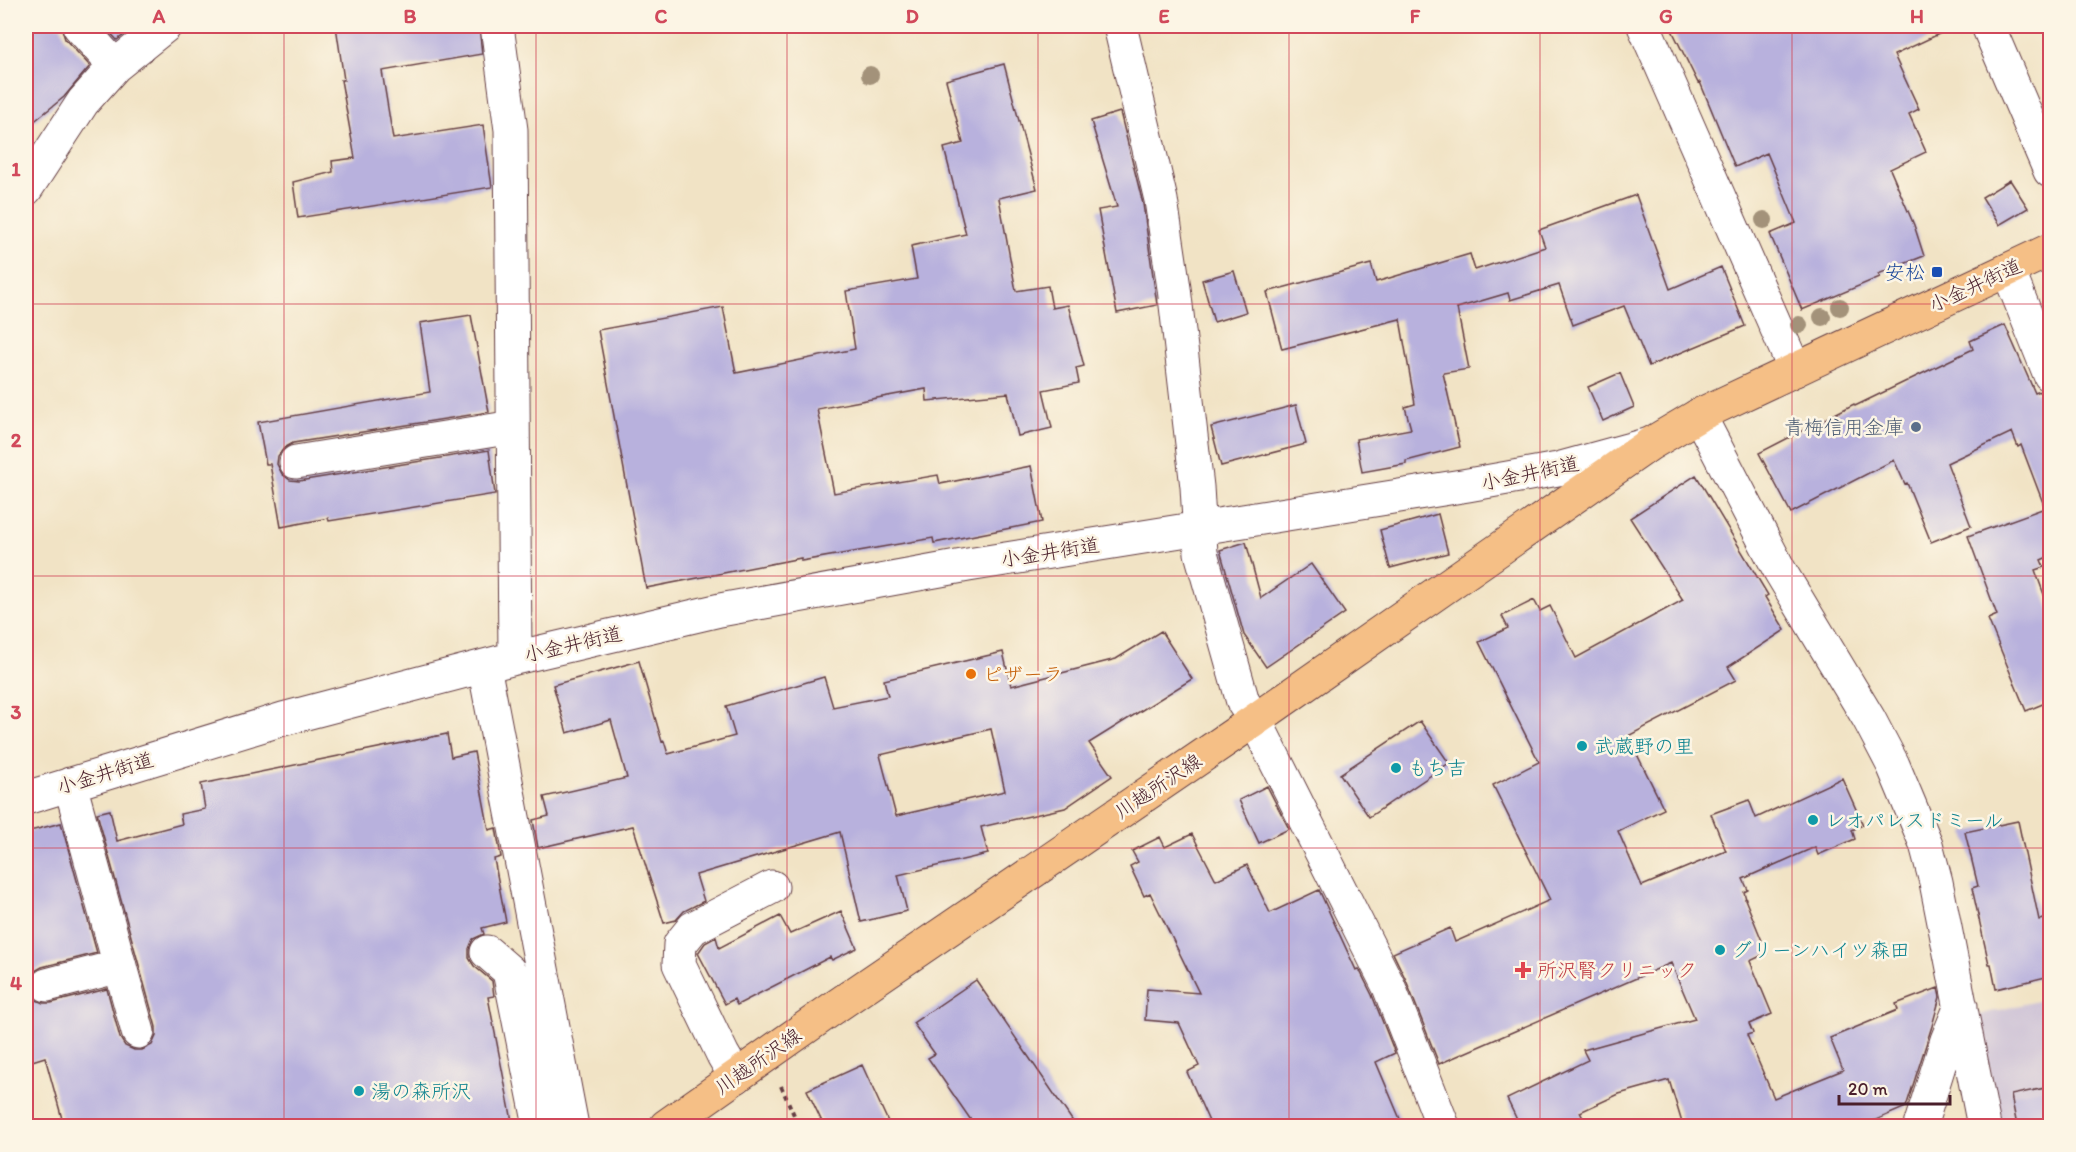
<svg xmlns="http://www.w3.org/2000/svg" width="2076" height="1152" font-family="Itim,'Klee One',sans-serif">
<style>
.industrial{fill:#cbbfd5}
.building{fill:#b8b1dd;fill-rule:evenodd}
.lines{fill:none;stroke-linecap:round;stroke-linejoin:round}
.minor-casing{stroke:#633c42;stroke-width:35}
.major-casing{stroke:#633c42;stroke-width:35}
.path{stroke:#633c42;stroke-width:4;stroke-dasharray:4.5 4.5;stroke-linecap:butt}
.minor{stroke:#fff;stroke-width:33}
.major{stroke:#f5bf86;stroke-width:33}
.tree{fill:#a3927a}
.grid{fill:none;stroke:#d1495b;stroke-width:1.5;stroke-opacity:0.55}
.transit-dot{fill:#1a4fb4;stroke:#fcf5e5;stroke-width:2}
.service-dot{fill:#5c6f8a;stroke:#fcf5e5;stroke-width:2}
.food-dot{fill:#e8710a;stroke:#fcf5e5;stroke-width:2}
.culture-dot{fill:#0f9aa8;stroke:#fcf5e5;stroke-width:2}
.health-dot{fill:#e0444e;stroke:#fcf5e5;stroke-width:2}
.labels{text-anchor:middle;stroke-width:5;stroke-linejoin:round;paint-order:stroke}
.transit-label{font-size:20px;fill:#164399;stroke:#fcf5e5;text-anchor:end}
.street-label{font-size:20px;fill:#4a1f2b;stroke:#fcf5e5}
.service-label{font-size:20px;fill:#4e5e75;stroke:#fcf5e5;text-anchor:end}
.food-label{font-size:20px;fill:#c56008;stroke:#fcf5e5;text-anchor:start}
.culture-label{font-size:20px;fill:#0d838f;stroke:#fcf5e5;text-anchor:start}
.health-label{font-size:20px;fill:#be3a42;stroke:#fcf5e5;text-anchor:start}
.neatline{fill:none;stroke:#d1495b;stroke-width:2}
.grid-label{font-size:20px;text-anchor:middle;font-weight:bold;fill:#d1495b}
</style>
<rect width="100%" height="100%" fill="#fcf5e5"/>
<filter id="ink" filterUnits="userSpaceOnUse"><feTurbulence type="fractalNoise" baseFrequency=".0167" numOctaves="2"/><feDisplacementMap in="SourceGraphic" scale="12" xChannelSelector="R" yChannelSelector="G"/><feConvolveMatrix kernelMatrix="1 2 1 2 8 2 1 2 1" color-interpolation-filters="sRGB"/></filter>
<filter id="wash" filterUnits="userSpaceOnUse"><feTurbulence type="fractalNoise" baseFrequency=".008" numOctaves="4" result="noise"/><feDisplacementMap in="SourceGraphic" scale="24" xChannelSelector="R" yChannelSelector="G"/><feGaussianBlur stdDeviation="1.35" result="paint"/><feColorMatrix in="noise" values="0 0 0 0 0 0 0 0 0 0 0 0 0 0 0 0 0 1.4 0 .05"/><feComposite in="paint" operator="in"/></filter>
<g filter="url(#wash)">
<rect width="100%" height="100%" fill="#f1e3c5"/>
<path class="industrial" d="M 2050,998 L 2050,1126 L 2000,1126 L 1978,1015 Z"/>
<g id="blocks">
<path class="building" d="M 26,26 L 61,26 L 65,39 L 90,66 L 64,97 L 26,128 Z
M 104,26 L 136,26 L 117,40 Z
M 336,26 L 479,26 L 482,54 L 382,71 L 393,139 L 483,125 L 492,187 L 298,218 L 293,182 L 333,172 L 332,161 L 355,158 L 341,80 L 344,80 Z
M 1670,26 L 1956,26 L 1894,55 L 1919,109 L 1909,114 L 1926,152 L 1890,169 L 1914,225 L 1924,256 L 1878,274 L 1880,277 L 1802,310 L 1770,234 L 1796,223 L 1767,153 L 1735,167 L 1700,82 L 1698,83 Z
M 1004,64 L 1037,189 L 999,198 L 1016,291 L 1048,286 L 1052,308 L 1068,305 L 1084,366 L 1076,368 L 1079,383 L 1043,390 L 1052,428 L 1018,436 L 1008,393 L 927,401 L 926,389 L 817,409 L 834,493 L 938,475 L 940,484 L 1031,466 L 1042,522 L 934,543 L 933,538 L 801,561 L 801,558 L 646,588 L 598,330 L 723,307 L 736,373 L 855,349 L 846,291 L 917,279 L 911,246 L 966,234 L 944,148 L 963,143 L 946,80 Z
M 1120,112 L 1143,204 L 1157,305 L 1117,313 L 1098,210 L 1117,207 L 1091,121 Z
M 2010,180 L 2028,208 L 1999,225 L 1982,197 Z
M 1636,195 L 1670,289 L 1721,267 L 1745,326 L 1649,366 L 1624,306 L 1573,325 L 1559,285 L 1510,300 L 1508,293 L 1457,308 L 1469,369 L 1443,373 L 1460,447 L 1406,461 L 1406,464 L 1362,472 L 1356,439 L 1411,429 L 1405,407 L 1415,404 L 1400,319 L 1282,349 L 1267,292 L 1371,264 L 1376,282 L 1470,254 L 1475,270 L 1545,247 L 1539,230 Z
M 1234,271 L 1246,312 L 1214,322 L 1202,280 Z
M 471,315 L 489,412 L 293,443 L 284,448 L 278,456 L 277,464 L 282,474 L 290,480 L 299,481 L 489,450 L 495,494 L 329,521 L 328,518 L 281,527 L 270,464 L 266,464 L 258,422 L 430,392 L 420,323 Z
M 2005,325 L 2035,393 L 2040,391 L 2050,417 L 2050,556 L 2041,560 L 2044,567 L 2035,570 L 2050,611 L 2050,701 L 2026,711 L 1988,619 L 1997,615 L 1968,536 L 2045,508 L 2021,445 L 2018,447 L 2012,432 L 1947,463 L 1971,526 L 1931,542 L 1907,483 L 1905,484 L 1894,460 L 1791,513 L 1759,453 L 1854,404 L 1855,406 L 1973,349 L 1970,341 Z
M 1620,373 L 1634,407 L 1603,421 L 1588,387 Z
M 1296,405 L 1306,444 L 1221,466 L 1211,427 Z
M 1696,475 L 1768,595 L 1765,597 L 1785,630 L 1728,667 L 1736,680 L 1628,736 L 1664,809 L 1618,831 L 1642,886 L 1726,851 L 1711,814 L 1749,800 L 1756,818 L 1842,778 L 1863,825 L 1852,830 L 1855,839 L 1818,855 L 1815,847 L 1743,879 L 1748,890 L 1744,892 L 1746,899 L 1745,899 L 1767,953 L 1750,961 L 1772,1014 L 1749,1024 L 1753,1033 L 1747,1035 L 1774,1098 L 1843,1070 L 1830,1038 L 1898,1010 L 1896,1004 L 1938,988 L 1940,997 L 1932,1026 L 1906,1107 L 1862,1126 L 1683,1126 L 1669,1080 L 1619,1094 L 1580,1112 L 1587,1126 L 1520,1126 L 1507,1099 L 1588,1060 L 1583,1050 L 1695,1019 L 1671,963 L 1439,1064 L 1406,980 L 1393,953 L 1450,928 L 1455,942 L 1550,900 L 1493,785 L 1539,762 L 1479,642 L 1508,628 L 1502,616 L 1534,600 L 1540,611 L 1550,606 L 1576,658 L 1683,600 L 1630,518 Z
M 1438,514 L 1448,553 L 1390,568 L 1380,530 Z
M 1246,542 L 1261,598 L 1311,564 L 1345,613 L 1266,667 L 1244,635 L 1220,550 Z
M 1161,631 L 1192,679 L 1089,743 L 1112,776 L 1065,808 L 981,827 L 988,854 L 898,875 L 907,911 L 861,922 L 840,832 L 696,875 L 704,901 L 684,911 L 676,920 L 664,923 L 633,826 L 538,848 L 533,820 L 549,816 L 544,797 L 627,778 L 611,720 L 567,733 L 553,685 L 639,661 L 662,742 L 664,741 L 668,754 L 735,736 L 726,706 L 824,677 L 833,707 L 888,696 L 884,680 L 1003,652 L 1011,686 L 1116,659 ZM 991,729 L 1005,791 L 896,816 L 880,755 Z
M 1420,721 L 1449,763 L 1369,817 L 1340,774 Z
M 447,734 L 451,757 L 474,752 L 489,830 L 496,828 L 501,857 L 494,859 L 506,922 L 482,928 L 484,934 L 473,939 L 469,949 L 469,958 L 474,966 L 492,981 L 494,996 L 488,997 L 513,1126 L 64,1126 L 45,1057 L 26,1063 L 26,832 L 61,823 L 97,953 L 42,967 L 33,972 L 29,979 L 29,990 L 34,999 L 43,1003 L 51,1003 L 107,989 L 120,1038 L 125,1046 L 134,1050 L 142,1050 L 152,1045 L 156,1036 L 156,1027 L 97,813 L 110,810 L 117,841 L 182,824 L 180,814 L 205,809 L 201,784 Z
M 1267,786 L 1289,829 L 1259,843 L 1239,800 Z
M 2018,821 L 2039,920 L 2050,918 L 2050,976 L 1996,989 L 1991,964 L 1989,964 L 1972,888 L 1978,886 L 1965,832 Z
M 1192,834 L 1216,880 L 1247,865 L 1270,913 L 1319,890 L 1356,970 L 1359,969 L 1372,995 L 1395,1053 L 1376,1062 L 1403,1126 L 1211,1126 L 1187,1072 L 1199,1066 L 1179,1023 L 1145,1020 L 1147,989 L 1199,993 L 1150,893 L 1144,896 L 1130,866 L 1138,862 L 1132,851 L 1160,837 L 1165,847 Z
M 841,911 L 857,948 L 832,960 L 830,957 L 737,1005 L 734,999 L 725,1004 L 698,953 L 705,943 L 716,937 L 719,948 L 780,916 L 790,934 Z
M 976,980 L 1076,1126 L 975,1126 L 928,1058 L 935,1054 L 913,1023 Z
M 862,1065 L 890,1126 L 824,1126 L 807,1090 Z
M 2050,1087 L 2050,1126 L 2017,1126 L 2011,1095 Z"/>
</g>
</g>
<g filter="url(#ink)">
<use href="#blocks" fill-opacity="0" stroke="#633c42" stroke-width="1.5"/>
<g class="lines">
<g class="minor-casing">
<path id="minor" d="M 79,26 L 115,66
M 497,26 L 511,130 L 515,658
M 1120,26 L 1161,200 L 1174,288 L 1197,487 L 1201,553 L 1243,702 L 1255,720 L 1389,987 L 1443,1126
M 1644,26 L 1795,370
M 1988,26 L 2050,171
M 26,189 L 83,102 L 115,66 L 165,26
M 2008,270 L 2050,375
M 1699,415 L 1780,571 L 1869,719 L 1893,765 L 1926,844 L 1936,882 L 1984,1126
M 296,462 L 513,427
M 484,666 L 572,1126
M 70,784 L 138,1032
M 26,798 L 283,719 L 515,658 L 720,610 L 968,565 L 1468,485 L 1558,469 L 1646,445
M 487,952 L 509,971 L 540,1126
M 47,985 L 120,966
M 736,1077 L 723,1055 L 679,964 L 680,944 L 693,928 L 772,887
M 1920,1126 L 1947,1040 L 1961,1006"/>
</g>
<g class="major-casing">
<path id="major" d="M 666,1126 L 832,1009 L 1255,720 L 1650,444 L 1699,415 L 2050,250"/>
</g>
<path class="path" d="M 781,1086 L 799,1126"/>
<use href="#minor" class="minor"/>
<use href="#major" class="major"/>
</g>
<g class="tree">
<circle cx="870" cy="75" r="9"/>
<circle cx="1764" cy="220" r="9"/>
<circle cx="1840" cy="307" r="9"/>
<circle cx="1822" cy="317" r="9"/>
<circle cx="1799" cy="325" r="9"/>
</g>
</g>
<path class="grid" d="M 284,26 L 284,1126M 536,26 L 536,1126M 787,26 L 787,1126M 1038,26 L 1038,1126M 1289,26 L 1289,1126M 1540,26 L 1540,1126M 1792,26 L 1792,1126M 26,304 L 2050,304M 26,576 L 2050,576M 26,848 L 2050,848"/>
<rect class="transit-dot" x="1931" y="266" width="12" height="12" rx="3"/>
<circle class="service-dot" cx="1916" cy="427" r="6"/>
<circle class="food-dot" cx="971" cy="674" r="6"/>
<g class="culture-dot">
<circle cx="1582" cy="746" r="6"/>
<circle cx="1396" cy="768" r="6"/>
<circle cx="1813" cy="820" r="6"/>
<circle cx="1720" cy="950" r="6"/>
<circle cx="359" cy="1091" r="6"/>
</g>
<path class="health-dot" d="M1520 961h6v6h6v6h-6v6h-6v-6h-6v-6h6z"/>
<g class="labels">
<g class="transit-label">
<text x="1925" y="279">安松</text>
</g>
<g class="street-label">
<text transform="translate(1975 285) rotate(-25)" y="7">小金井街道</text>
<text transform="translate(1530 473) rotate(-12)" y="7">小金井街道</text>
<text transform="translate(1050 552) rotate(-9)" y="7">小金井街道</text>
<text transform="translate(573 644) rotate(-13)" y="7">小金井街道</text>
<text transform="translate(105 773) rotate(-17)" y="7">小金井街道</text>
<text transform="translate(1158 786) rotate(-34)" y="7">川越所沢線</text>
<text transform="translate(758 1061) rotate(-35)" y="7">川越所沢線</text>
</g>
<g class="service-label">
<text x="1904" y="434">青梅信用金庫</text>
</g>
<g class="food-label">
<text x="983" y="681">ピザーラ</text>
</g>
<g class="culture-label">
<text x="1594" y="753">武蔵野の里</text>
<text x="1408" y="775">もち吉</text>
<text x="1825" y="827">レオパレスドミール</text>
<text x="1732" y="957">グリーンハイツ森田</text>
<text x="371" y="1098">湯の森所沢</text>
</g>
<g class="health-label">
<text x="1537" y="977">所沢腎クリニック</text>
</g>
</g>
<rect width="2076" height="1152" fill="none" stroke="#fcf5e5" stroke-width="66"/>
<path d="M1839 1095v9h111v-9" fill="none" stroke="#4a1f2b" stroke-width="3"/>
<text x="1848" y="1095" font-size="18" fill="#4a1f2b" stroke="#fcf5e5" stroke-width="4.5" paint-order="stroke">20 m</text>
<rect x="33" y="33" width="2010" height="1086" class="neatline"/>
<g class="grid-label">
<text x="159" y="23">A</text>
<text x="410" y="23">B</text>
<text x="661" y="23">C</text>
<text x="912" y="23">D</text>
<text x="1164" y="23">E</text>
<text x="1415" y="23">F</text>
<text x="1666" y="23">G</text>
<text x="1917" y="23">H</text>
<text x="16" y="176">1</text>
<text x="16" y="447">2</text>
<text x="16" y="719">3</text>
<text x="16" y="990">4</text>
</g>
</svg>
